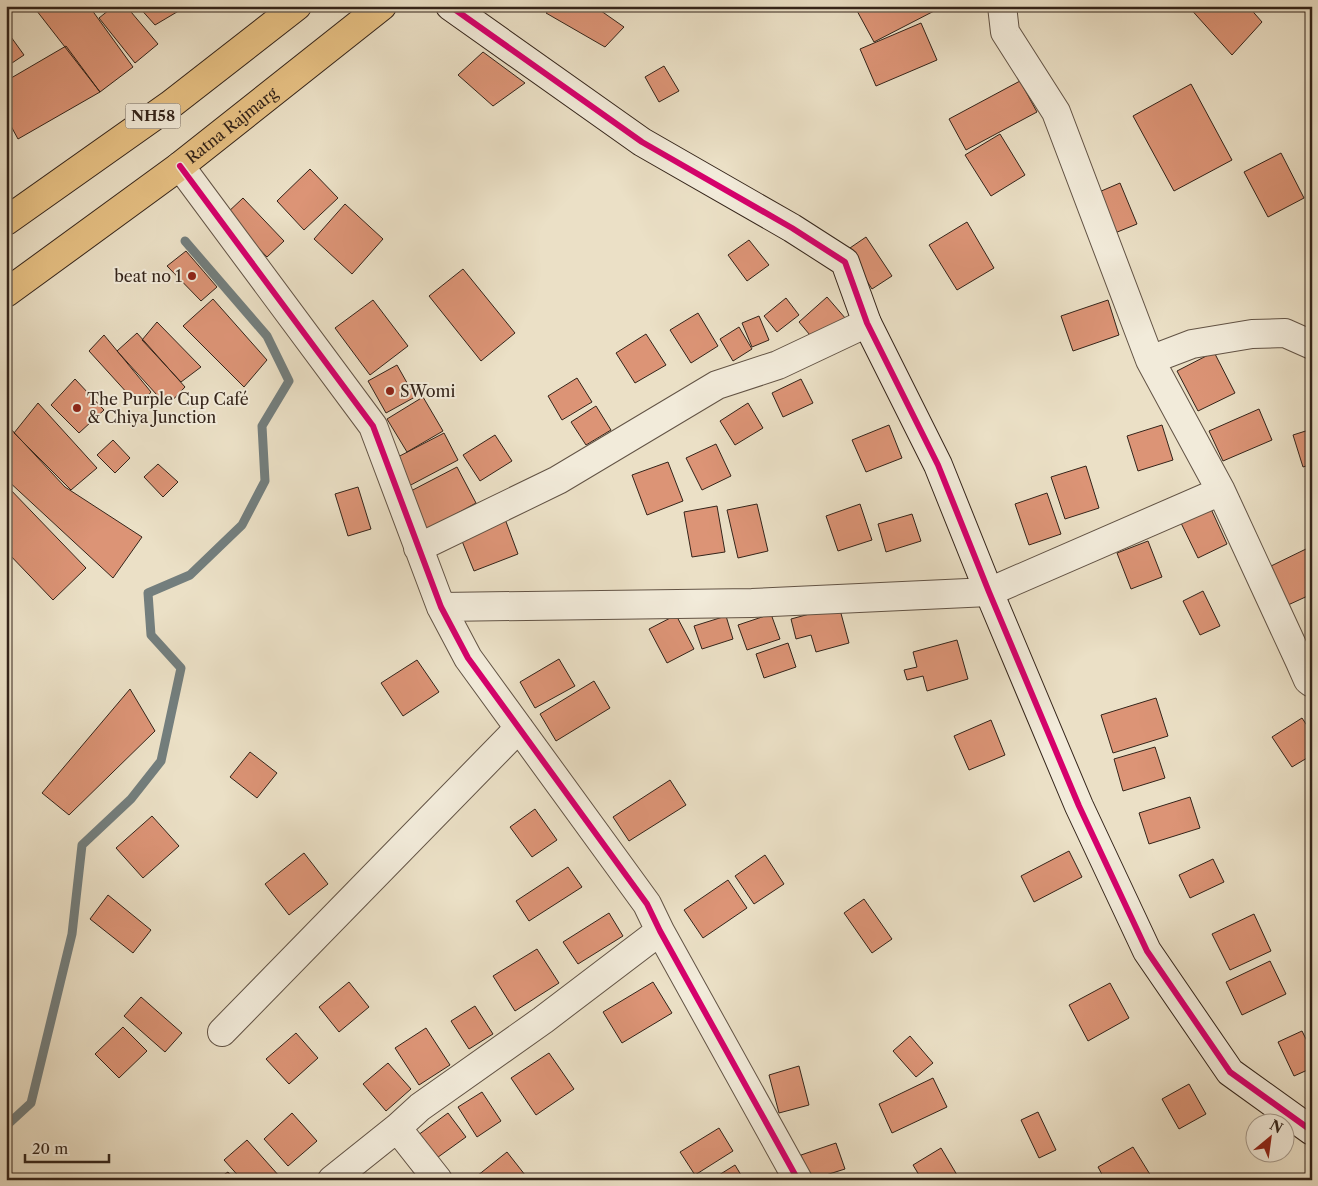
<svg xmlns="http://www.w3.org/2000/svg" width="1318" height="1186" font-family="'Libre Caslon Text',serif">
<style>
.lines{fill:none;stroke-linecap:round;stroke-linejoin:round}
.stream{stroke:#737e7d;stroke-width:9}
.building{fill:#dc9476;stroke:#34241a}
.street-casing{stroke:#625345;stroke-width:30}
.secondary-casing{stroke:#34241a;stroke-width:30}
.highway-casing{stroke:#34241a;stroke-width:30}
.street{stroke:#f2ebda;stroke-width:28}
.secondary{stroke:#f2ebda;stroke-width:28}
.highway{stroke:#e6c083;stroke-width:28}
.cycleway-casing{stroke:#f2ebda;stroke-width:9}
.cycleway{stroke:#d6006c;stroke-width:6}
.poi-dot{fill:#8f2418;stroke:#f2ebda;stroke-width:2}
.labels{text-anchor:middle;stroke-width:4;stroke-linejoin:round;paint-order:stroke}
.shield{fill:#f2ebda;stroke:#6d6054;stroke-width:1}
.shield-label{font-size:15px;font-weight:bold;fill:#34241a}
.street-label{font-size:16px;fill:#34241a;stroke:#f2ebda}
.poi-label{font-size:16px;fill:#34241a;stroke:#f2ebda;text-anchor:start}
</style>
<rect width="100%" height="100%" fill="#ebe0c6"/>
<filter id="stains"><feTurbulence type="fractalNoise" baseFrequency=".004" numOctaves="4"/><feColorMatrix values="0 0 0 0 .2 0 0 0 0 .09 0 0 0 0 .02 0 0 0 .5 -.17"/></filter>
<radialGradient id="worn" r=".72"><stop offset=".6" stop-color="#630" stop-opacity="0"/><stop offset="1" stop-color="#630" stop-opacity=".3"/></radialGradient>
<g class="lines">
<path class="stream" d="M 6,1126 L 31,1103 L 72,934 L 82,845 L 131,799 L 161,761 L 181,668 L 151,635 L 148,593 L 190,575 L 242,525 L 265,481 L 262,426 L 289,381 L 267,336 L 185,241"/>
</g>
<path class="building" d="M 33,6 L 89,6 L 133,67 L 100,92 Z
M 114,6 L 126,6 L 158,44 L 135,63 L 99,18 Z
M 138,6 L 187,6 L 155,25 Z
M 554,6 L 594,6 L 624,27 L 605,47 L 546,13 Z
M 861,6 L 934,6 L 936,10 L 874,42 L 856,9 Z
M 1188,6 L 1248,6 L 1262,22 L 1232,55 Z
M 921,23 L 937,60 L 876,86 L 860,49 Z
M 6,30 L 24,55 L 6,67 Z
M 66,46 L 100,92 L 18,139 L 6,117 L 6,81 Z
M 483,52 L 525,83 L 493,106 L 458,75 Z
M 664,66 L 679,91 L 659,102 L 645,77 Z
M 1020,81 L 1037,112 L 966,150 L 949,119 Z
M 1191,84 L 1232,160 L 1174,191 L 1133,116 Z
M 1000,134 L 1025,175 L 991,196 L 965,155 Z
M 1281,153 L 1304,198 L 1268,217 L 1244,172 Z
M 310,169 L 338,198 L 304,230 L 277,201 Z
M 1120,183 L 1137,224 L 1110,235 L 1092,195 Z
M 243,198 L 284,241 L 267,257 L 226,214 Z
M 345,204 L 383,239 L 352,274 L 314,239 Z
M 967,222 L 994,268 L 957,290 L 929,245 Z
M 866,237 L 892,276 L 872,289 L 847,250 Z
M 749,240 L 769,265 L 747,281 L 728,255 Z
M 186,251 L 217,287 L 201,301 L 167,266 Z
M 463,269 L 515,333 L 481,361 L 429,296 Z
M 827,297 L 846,319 L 815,341 L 799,322 Z
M 786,298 L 799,315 L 777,332 L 764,316 Z
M 213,299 L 267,360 L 244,387 L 183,326 Z
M 373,300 L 408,346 L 370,375 L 335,328 Z
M 1108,300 L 1119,335 L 1073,351 L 1061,316 Z
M 698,313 L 718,346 L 691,363 L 670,330 Z
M 759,316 L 769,340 L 752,347 L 742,323 Z
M 157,322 L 201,367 L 181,382 L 142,340 Z
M 739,327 L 752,349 L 733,361 L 720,339 Z
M 137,333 L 185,387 L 167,406 L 117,351 Z
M 646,334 L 666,365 L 635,383 L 616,353 Z
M 104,335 L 151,392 L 139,406 L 89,351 Z
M 1214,352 L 1235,393 L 1198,411 L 1177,371 Z
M 397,365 L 415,397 L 386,413 L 368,381 Z
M 577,378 L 592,402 L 562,420 L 548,396 Z
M 75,379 L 104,410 L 79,433 L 51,405 Z
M 801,379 L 813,403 L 783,417 L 772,393 Z
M 423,397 L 443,431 L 407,452 L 387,419 Z
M 38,403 L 97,468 L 71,490 L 14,433 Z
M 748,403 L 763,428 L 735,445 L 720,421 Z
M 596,406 L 611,430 L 586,445 L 571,422 Z
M 1259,409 L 1272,440 L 1223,461 L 1209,431 Z
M 889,425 L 902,458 L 866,472 L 852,440 Z
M 1162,425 L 1173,460 L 1138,471 L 1127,436 Z
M 8,426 L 65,487 L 142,537 L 113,578 L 6,479 L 6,428 Z
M 1312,429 L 1312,464 L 1303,467 L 1293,435 Z
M 444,433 L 458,460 L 407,487 L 392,460 Z
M 495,435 L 512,461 L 480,481 L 463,455 Z
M 113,440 L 130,458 L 115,473 L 97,455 Z
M 716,444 L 731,476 L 702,490 L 686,458 Z
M 668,462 L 683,501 L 647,515 L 632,475 Z
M 158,464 L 178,482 L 163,497 L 144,477 Z
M 1086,466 L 1099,508 L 1065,519 L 1051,477 Z
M 457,467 L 476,503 L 427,530 L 407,493 Z
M 6,485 L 86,568 L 53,600 L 6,551 Z
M 358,487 L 371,529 L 348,536 L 335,494 Z
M 1047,493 L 1061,534 L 1029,545 L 1015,504 Z
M 757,504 L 768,551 L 738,558 L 727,510 Z
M 860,504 L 872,540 L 838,551 L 826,516 Z
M 717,506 L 725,552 L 692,557 L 684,512 Z
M 1211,509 L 1227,544 L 1198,558 L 1181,523 Z
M 912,514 L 921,541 L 886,552 L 878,524 Z
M 505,519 L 518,554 L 474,571 L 460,536 Z
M 1148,541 L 1162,577 L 1131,589 L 1117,553 Z
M 1308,548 L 1312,556 L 1312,594 L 1288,605 L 1269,567 Z
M 1203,591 L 1220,626 L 1200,635 L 1183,601 Z
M 839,606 L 849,643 L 816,652 L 811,635 L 796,639 L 791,619 Z
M 771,614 L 780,639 L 747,650 L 738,625 Z
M 676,615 L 694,649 L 667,663 L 649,629 Z
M 726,616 L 733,639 L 702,649 L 694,626 Z
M 957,640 L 968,679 L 927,691 L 923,676 L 907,680 L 904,670 L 917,667 L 913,652 Z
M 788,643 L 796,667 L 764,678 L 756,654 Z
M 559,659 L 575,686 L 535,708 L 520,682 Z
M 417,660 L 439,692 L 403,716 L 381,683 Z
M 594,681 L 610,708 L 556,741 L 540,714 Z
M 130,689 L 155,731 L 69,815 L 42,793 Z
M 1156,698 L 1168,736 L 1113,753 L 1101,715 Z
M 1302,718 L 1312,733 L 1312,755 L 1292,767 L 1272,737 Z
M 991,720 L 1005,755 L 969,770 L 954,736 Z
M 1155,747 L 1165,778 L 1123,791 L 1114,759 Z
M 250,752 L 277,773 L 257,798 L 230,777 Z
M 670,780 L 686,805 L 629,841 L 613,817 Z
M 1190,797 L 1200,828 L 1149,844 L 1139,813 Z
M 535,809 L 557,840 L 532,857 L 510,827 Z
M 152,816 L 179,846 L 143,878 L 116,848 Z
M 1069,851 L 1082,877 L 1034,902 L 1021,876 Z
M 304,853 L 328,884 L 289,915 L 265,884 Z
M 765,855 L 784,884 L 754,904 L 735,876 Z
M 1213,859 L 1224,882 L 1190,898 L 1179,875 Z
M 568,867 L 582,887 L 529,921 L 516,901 Z
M 728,880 L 747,908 L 703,938 L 684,910 Z
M 108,895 L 151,930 L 133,953 L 90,919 Z
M 864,899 L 892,939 L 872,953 L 844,913 Z
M 609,913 L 623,936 L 578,964 L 563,942 Z
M 1254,914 L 1271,951 L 1230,970 L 1212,934 Z
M 537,949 L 559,983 L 515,1011 L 493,976 Z
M 1270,961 L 1286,994 L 1242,1015 L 1226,982 Z
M 349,982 L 369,1007 L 339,1032 L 319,1007 Z
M 653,982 L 672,1013 L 622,1043 L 603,1012 Z
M 1110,983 L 1129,1018 L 1088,1041 L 1069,1005 Z
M 141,997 L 182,1033 L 165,1052 L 124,1016 Z
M 475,1006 L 493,1034 L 469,1049 L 451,1021 Z
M 123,1027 L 147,1051 L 119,1078 L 95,1054 Z
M 426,1028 L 450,1065 L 419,1085 L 395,1048 Z
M 1302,1031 L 1312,1051 L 1312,1068 L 1294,1076 L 1278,1042 Z
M 296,1033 L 318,1058 L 289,1084 L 266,1059 Z
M 910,1036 L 933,1063 L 916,1077 L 893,1051 Z
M 549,1053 L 574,1089 L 536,1115 L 511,1078 Z
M 388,1063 L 411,1089 L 386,1111 L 363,1084 Z
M 799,1066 L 809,1105 L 779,1113 L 769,1075 Z
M 933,1078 L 947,1107 L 892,1133 L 879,1104 Z
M 1189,1084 L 1206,1114 L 1179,1129 L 1162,1099 Z
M 482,1092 L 501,1121 L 477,1137 L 458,1107 Z
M 1038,1112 L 1056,1150 L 1039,1158 L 1021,1120 Z
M 292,1113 L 317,1141 L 288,1166 L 264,1139 Z
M 448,1113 L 466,1137 L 427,1165 L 410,1141 Z
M 719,1128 L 733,1151 L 695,1175 L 680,1152 Z
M 247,1140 L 280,1177 L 277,1180 L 242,1180 L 224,1160 Z
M 836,1143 L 845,1169 L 810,1180 L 801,1155 Z
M 1133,1147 L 1151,1176 L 1145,1180 L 1105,1180 L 1098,1167 Z
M 941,1148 L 957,1175 L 949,1180 L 922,1180 L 913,1165 Z
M 507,1152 L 529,1180 L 472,1180 Z
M 735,1165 L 744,1180 L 711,1180 Z
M 228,1172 L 234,1180 L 216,1180 Z"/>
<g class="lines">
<g class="street-casing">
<path id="street" d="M 1002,6 L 1005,32 L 1056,112 L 1150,360 L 1221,491 L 1300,662 L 1308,680 L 1312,683
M 180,166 L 373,426 L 441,607 L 468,658 L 647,904 L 660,931 L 798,1180
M 1150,360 L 1192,344 L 1252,334 L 1285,333 L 1312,345
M 418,548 L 558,480 L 717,385 L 778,365 L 867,323
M 441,607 L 752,603 L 989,592 L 1221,491
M 222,1032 L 519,728
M 397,1128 L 438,1180
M 332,1180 L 397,1128 L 420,1107 L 543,1020 L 660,931"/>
</g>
<g class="secondary-casing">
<path id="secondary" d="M 450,6 L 642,142 L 792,228 L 845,262 L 867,323 L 938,465 L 989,592 L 1079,806 L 1147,951 L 1230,1072 L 1312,1131"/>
</g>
<g class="highway-casing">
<g id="highway">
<path d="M 6,221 L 170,105 L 297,6"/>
<path id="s1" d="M 6,293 L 180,166 L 382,6"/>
</g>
</g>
<use href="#street" class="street"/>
<use href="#secondary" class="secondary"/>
<use href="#highway" class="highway"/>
<g class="cycleway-casing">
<path id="cycleway" d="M 450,6 L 642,142 L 792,228 L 845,262 L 867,323 L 938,465 L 989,592 L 1079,806 L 1147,951 L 1230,1072 L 1312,1131
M 180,166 L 373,426 L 441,607 L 468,658 L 647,904 L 660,931 L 798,1180"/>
</g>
<use href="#cycleway" class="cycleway"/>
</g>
<g class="poi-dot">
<circle cx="192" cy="276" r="5"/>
<circle cx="390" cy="391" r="5"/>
<circle cx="77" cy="408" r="5"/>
</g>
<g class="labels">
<rect class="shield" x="125.5" y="103.5" width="55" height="25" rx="4"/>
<g class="shield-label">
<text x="153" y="121">NH58</text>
</g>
<g class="street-label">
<text dy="6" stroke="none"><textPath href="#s1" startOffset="281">Ratna Rajmarg</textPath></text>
</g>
<g class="poi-label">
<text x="182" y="282" text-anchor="end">beat no 1</text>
<text x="400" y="397">SWomi</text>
<text x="87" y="405">The Purple Cup Café<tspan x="87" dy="18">&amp; Chiya Junction</tspan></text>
</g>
</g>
<rect width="1318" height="1186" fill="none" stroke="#ebe0c6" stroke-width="25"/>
<rect x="8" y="8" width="1303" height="1171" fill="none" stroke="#34241a" stroke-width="2.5"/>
<rect x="12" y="12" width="1293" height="1161" fill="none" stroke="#34241a"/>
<g transform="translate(1270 1138) rotate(29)"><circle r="24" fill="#f2ebda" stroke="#a69b8d"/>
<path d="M0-4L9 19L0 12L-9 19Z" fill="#8f2418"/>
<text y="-8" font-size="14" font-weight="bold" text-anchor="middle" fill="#34241a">N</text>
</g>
<path d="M25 1154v8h84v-8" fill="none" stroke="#34241a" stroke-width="2.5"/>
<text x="32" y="1154" font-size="15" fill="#34241a" stroke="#f2ebda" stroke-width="4" paint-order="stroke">20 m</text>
<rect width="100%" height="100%" filter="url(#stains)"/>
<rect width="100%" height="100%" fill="url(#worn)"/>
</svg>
